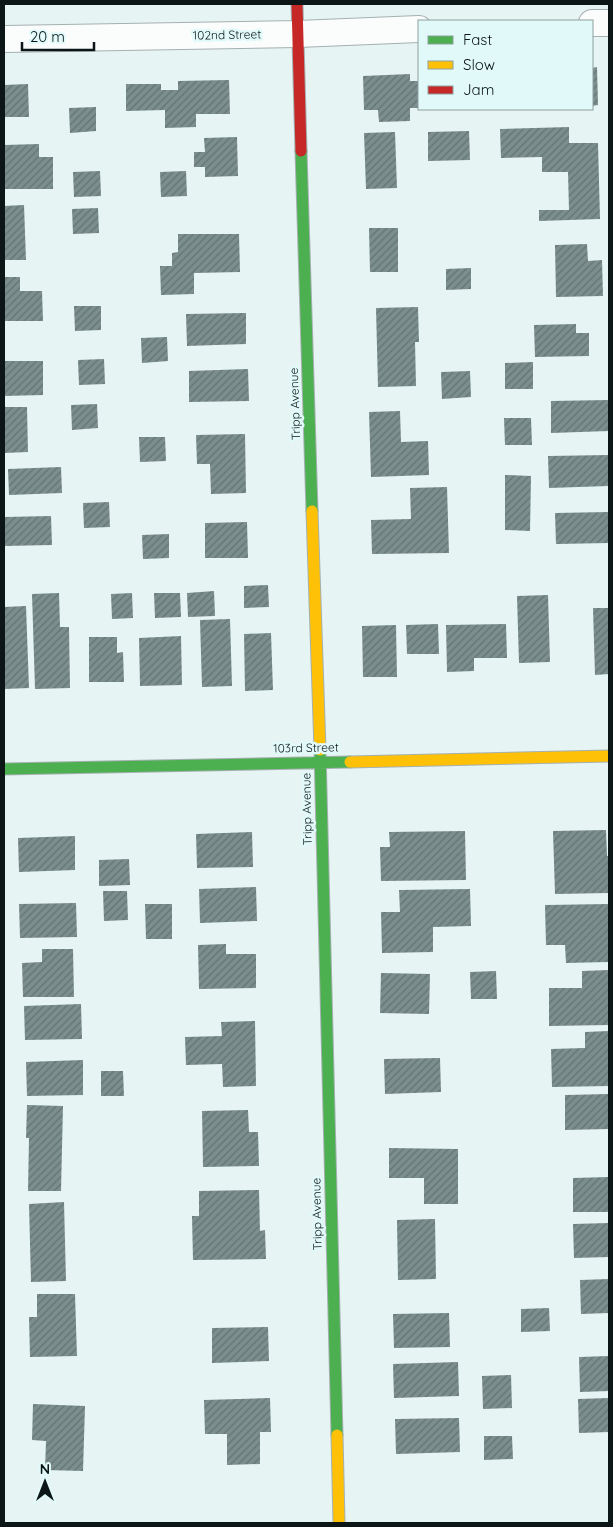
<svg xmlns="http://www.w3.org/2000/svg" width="613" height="1527" font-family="Quicksand,sans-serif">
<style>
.building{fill:url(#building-hatch)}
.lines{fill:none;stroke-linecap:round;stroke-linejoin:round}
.street-casing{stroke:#a5b0b0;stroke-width:28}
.fast-casing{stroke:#a5b0b0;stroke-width:13}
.slow-casing{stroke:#a5b0b0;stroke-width:13}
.jam-casing{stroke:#a5b0b0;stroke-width:13}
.street{stroke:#fbfdfd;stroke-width:26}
.fast{stroke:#4caf50;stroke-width:11}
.slow{stroke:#ffc107;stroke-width:11}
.jam{stroke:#c62828;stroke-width:11}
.labels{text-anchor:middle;stroke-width:5;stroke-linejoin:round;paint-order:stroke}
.street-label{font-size:12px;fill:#0d1616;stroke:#e1faf9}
</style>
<defs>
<pattern id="building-hatch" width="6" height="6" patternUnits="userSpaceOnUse" patternTransform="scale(1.25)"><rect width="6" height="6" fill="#7c8e8e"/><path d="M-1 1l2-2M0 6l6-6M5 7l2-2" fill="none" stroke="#647373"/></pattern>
</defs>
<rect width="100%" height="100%" fill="#e7f4f4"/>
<path class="building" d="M 597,67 L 598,105 L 592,106 L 592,68 Z
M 410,74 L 410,81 L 419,81 L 419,108 L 410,108 L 410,121 L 379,122 L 378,110 L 364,110 L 363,76 Z
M 229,80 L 230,114 L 196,114 L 196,127 L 165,128 L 165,110 L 126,111 L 126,84 L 161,84 L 161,90 L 178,90 L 178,81 Z
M 28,84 L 29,117 L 4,117 L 4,85 Z
M 96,107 L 96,131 L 70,133 L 69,108 Z
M 569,127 L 569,143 L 598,143 L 600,219 L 539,221 L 539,210 L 569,210 L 568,172 L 542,172 L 542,157 L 501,158 L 500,129 Z
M 469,131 L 470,160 L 428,161 L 428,132 Z
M 395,132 L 397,188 L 366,189 L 364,133 Z
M 237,137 L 238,176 L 205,177 L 205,167 L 194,167 L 194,152 L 205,152 L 204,138 Z
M 39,144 L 39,157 L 53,157 L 53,189 L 4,189 L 4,145 Z
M 100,171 L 101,196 L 74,197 L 73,172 Z
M 186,171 L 187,196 L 161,197 L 160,172 Z
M 24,205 L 26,260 L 4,260 L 4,206 Z
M 98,208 L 99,233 L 73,234 L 72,209 Z
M 369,228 L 398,228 L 398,272 L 370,272 Z
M 178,234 L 239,234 L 240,272 L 194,273 L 194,294 L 161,295 L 160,266 L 172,266 L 172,253 L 178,252 Z
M 587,244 L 588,261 L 602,260 L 603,296 L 556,297 L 555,245 Z
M 471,268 L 471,289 L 446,290 L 446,269 Z
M 4,277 L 20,277 L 20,291 L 42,291 L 43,321 L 4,321 Z
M 74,306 L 101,306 L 101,330 L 75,331 Z
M 418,307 L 419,342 L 415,342 L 416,386 L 378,387 L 376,308 Z
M 246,313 L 246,344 L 187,346 L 186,314 Z
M 576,324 L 576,333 L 589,333 L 589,356 L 535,357 L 534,325 Z
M 167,337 L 168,361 L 142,363 L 141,338 Z
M 104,359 L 105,384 L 79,385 L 78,360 Z
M 4,361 L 43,361 L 43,395 L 4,396 Z
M 533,362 L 533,389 L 505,389 L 505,363 Z
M 248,369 L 249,401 L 189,402 L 189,371 Z
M 470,371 L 471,397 L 442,399 L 441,372 Z
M 609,400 L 609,431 L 551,433 L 551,401 Z
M 97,404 L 98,428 L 72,430 L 71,405 Z
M 4,407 L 27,407 L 28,452 L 4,453 Z
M 400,411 L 401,442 L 428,441 L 429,475 L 371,477 L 369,412 Z
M 504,418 L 531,418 L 532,445 L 505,445 Z
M 245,434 L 246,493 L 211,494 L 210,464 L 197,464 L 196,435 Z
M 139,437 L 165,437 L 166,461 L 140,462 Z
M 608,455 L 608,486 L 549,488 L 548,456 Z
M 61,467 L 62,493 L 9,495 L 8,469 Z
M 505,475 L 531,476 L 530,531 L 505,530 Z
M 447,487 L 449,553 L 372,554 L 371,520 L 411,519 L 410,488 Z
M 109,502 L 110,527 L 84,528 L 83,503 Z
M 609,512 L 609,543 L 556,544 L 555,513 Z
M 51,516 L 52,545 L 4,546 L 4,517 Z
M 247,522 L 248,558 L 205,558 L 205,523 Z
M 169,534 L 169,558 L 143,559 L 142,535 Z
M 268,585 L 269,607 L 244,608 L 244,586 Z
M 214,591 L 215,616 L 188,617 L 187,593 Z
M 59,593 L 60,627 L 69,627 L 70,688 L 35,689 L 32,594 Z
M 132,593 L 133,618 L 112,619 L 111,594 Z
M 154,593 L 180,593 L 181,617 L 155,618 Z
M 548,595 L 550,662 L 519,663 L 517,596 Z
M 26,606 L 29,688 L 4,689 L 4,607 Z
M 593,608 L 609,608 L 609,674 L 595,675 Z
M 230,619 L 232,686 L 202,687 L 200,620 Z
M 438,624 L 439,654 L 407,654 L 406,625 Z
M 506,624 L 507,658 L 474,658 L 474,671 L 447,672 L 446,625 Z
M 396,625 L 397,677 L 363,677 L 362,626 Z
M 271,633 L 273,690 L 245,691 L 244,634 Z
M 181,636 L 182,685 L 140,686 L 139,638 Z
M 89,637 L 117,637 L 117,653 L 123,652 L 124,682 L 89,682 Z
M 606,830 L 607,856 L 609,856 L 609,893 L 555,894 L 553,831 Z
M 465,831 L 466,880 L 381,881 L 380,847 L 390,847 L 389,832 Z
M 252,832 L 253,867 L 197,868 L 196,834 Z
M 75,836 L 75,870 L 19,872 L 18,838 Z
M 129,859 L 130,885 L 99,886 L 99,860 Z
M 256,887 L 257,921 L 200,923 L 199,889 Z
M 470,889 L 471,926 L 433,927 L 433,952 L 382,953 L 381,912 L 400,912 L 399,890 Z
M 103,891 L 127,891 L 128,920 L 104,921 Z
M 76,903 L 77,937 L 20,938 L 19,904 Z
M 145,904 L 172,904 L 172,939 L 146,939 Z
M 609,904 L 608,962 L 566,963 L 565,945 L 546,945 L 545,905 Z
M 226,944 L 226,954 L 256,954 L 256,988 L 199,989 L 198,945 Z
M 42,949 L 73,949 L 74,997 L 23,997 L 22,963 L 42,962 Z
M 609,970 L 609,1025 L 549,1026 L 549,988 L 582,988 L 582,971 Z
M 496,971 L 497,999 L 471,999 L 470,972 Z
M 381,973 L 430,974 L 429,1014 L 380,1013 Z
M 81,1004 L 82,1039 L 25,1040 L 24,1006 Z
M 255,1021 L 256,1086 L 223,1087 L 222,1064 L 186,1065 L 185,1037 L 222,1036 L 221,1022 Z
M 609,1031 L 609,1086 L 552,1087 L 551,1049 L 585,1048 L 585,1032 Z
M 440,1058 L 441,1092 L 385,1094 L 384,1059 Z
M 83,1060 L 83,1095 L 27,1096 L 26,1062 Z
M 101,1071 L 123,1071 L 124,1096 L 101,1096 Z
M 609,1094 L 609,1129 L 565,1130 L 565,1095 Z
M 27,1105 L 63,1106 L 61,1191 L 28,1191 L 29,1138 L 26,1138 Z
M 248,1110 L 249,1132 L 258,1132 L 259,1166 L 203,1167 L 202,1111 Z
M 389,1148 L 458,1149 L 458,1204 L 424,1204 L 424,1178 L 389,1178 Z
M 609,1177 L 609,1212 L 573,1212 L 573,1178 Z
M 259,1190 L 260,1231 L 265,1230 L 266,1259 L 193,1260 L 192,1216 L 199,1216 L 199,1191 Z
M 64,1202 L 66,1281 L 31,1282 L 29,1204 Z
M 435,1219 L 436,1279 L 398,1280 L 397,1220 Z
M 609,1223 L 609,1257 L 574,1258 L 573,1224 Z
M 609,1279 L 609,1313 L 581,1314 L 580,1280 Z
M 37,1294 L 75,1294 L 77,1356 L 30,1357 L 29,1317 L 37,1317 Z
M 549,1308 L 550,1331 L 521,1332 L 521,1309 Z
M 449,1313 L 450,1347 L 394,1348 L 393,1314 Z
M 268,1327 L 269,1361 L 212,1363 L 212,1328 Z
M 609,1356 L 609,1391 L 580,1392 L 579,1357 Z
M 458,1362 L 459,1396 L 394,1398 L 393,1364 Z
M 511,1375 L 512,1408 L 483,1409 L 482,1376 Z
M 270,1398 L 271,1432 L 260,1432 L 260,1464 L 227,1465 L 227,1434 L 205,1434 L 204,1400 Z
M 609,1398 L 609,1432 L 579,1433 L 578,1399 Z
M 33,1404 L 85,1406 L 83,1471 L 45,1470 L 46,1441 L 32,1440 Z
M 459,1418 L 460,1452 L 396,1454 L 395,1419 Z
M 484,1436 L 512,1436 L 513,1459 L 484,1460 Z"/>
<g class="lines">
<g class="street-casing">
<path id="street" d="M 592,23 L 609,23
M 4,39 L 298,34 L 419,29"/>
</g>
<g class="fast-casing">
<path id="fast" d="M 301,151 L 312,511
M 320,750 L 337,1435
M 4,769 L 350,762"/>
</g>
<g class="slow-casing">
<path id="slow" d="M 312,511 L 320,750
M 350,762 L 609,756
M 337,1435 L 339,1523"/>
</g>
<g class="jam-casing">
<path id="jam" d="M 297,4 L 301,151"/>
</g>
<use href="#street" class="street"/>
<use href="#fast" class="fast"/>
<use href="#slow" class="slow"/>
<use href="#jam" class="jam"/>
</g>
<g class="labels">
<g class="street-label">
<text transform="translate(227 35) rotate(-1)" y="4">102nd Street</text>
<text transform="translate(295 404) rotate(-92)" y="4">Tripp Avenue</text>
<text transform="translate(306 748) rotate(-1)" y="4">103rd Street</text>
<text transform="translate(307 809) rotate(-91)" y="4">Tripp Avenue</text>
<text transform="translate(317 1214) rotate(-91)" y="4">Tripp Avenue</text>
</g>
</g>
<rect width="613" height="1527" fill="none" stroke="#0d1616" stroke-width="10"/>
<rect x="418" y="20" width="175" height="90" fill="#e1faf9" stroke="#8c9f9e"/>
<rect x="428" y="36" width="25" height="8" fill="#4caf50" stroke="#8c9f9e"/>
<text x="463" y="45" font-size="15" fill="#0d1616">Fast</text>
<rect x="428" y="61" width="25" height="8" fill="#ffc107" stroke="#8c9f9e"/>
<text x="463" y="70" font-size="15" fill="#0d1616">Slow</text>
<rect x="428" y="86" width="25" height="8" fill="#c62828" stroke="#8c9f9e"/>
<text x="463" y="95" font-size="15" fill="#0d1616">Jam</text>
<g transform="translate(45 1482)" stroke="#e1faf9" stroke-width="4" paint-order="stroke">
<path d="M0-4L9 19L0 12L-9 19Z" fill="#0d1616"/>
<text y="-8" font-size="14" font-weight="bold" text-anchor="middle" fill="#0d1616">N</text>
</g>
<path d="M22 42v8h72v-8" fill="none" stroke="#0d1616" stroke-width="2.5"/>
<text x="30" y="42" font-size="15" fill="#0d1616" stroke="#e1faf9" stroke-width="4" paint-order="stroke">20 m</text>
</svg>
